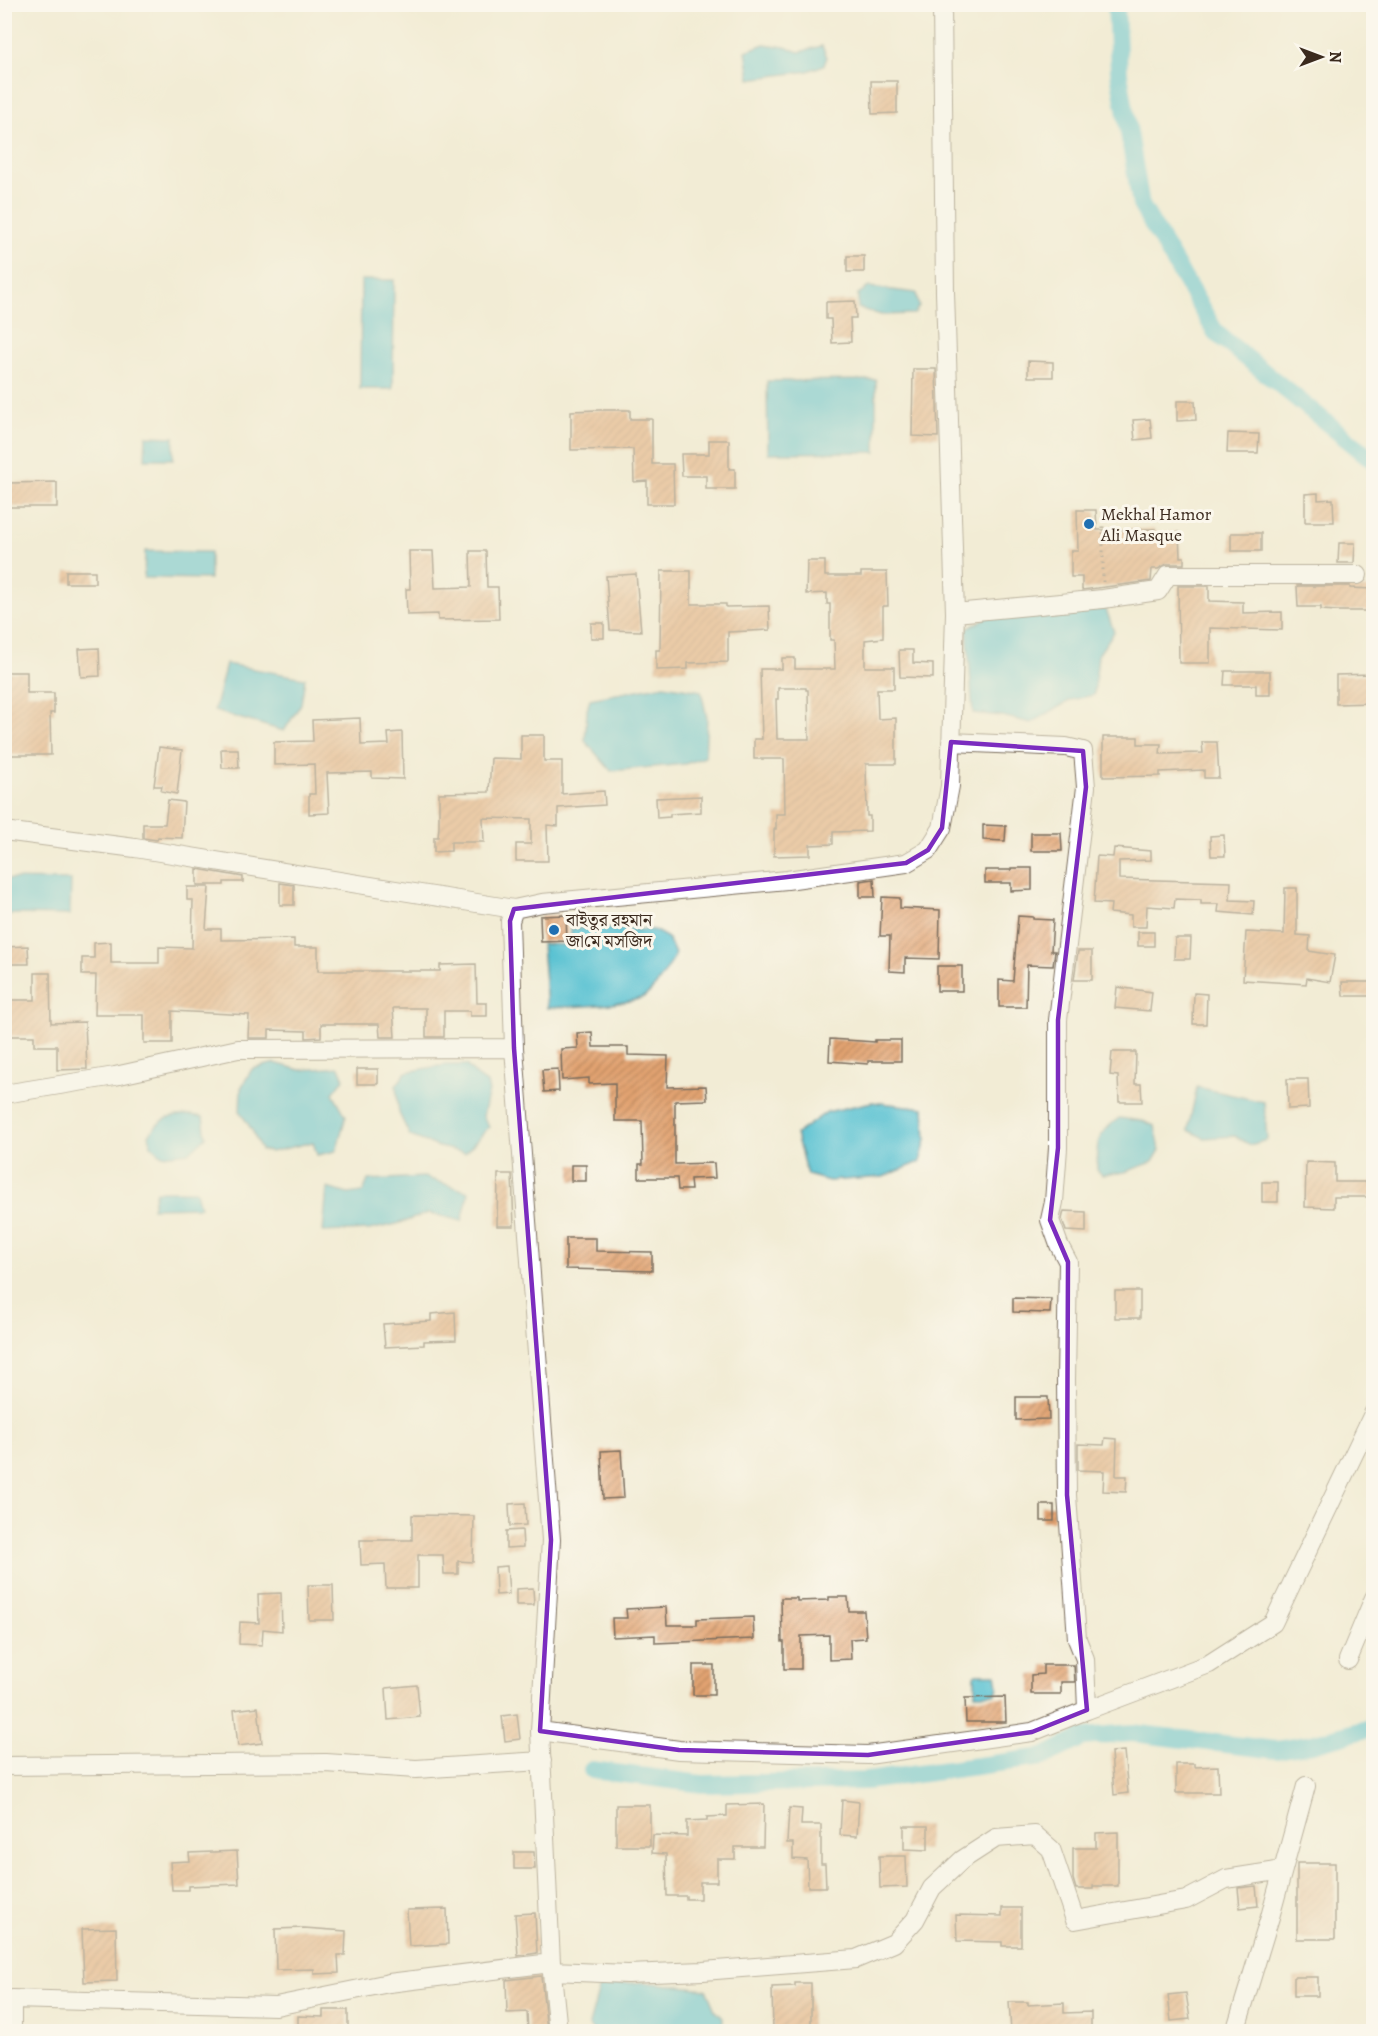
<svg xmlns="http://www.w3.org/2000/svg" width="1378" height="2036" font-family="Alegreya,'Noto Serif Bengali',serif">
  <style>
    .water { fill: #57c1d2; stroke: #497678; stroke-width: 1.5 }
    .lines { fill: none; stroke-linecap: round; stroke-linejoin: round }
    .canal { stroke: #57c1d2; stroke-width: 18 }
    .building { fill: url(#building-hatch); fill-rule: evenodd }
    .street-casing { stroke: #7b6e5e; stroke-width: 20 }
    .path { stroke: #7b6e5e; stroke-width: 3; stroke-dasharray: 1.5 4.5; stroke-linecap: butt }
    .street { stroke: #fff; stroke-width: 18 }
    .marked { fill: none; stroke: #7b2cbf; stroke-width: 4.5; stroke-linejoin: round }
    .poi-dot { fill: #1f6fb2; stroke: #fbf7ec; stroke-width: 2 }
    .labels { text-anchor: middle; stroke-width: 6; stroke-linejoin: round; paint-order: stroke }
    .poi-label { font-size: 18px; fill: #3b2a1e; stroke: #fbf7ec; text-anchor: start }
  </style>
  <defs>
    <pattern id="building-hatch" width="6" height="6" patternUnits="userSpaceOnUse" patternTransform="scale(1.5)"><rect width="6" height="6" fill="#e2a371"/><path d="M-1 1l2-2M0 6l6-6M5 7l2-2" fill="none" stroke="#b8855c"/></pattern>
  </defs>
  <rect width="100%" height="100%" fill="#fbf7ec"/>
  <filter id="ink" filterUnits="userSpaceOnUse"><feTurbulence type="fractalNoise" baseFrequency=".0167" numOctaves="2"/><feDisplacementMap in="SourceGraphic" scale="12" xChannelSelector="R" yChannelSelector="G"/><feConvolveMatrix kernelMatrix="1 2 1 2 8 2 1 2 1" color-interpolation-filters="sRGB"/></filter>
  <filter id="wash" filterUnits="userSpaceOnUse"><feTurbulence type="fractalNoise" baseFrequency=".008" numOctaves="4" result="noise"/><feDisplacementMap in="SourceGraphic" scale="24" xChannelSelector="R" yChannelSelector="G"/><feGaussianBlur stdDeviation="1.35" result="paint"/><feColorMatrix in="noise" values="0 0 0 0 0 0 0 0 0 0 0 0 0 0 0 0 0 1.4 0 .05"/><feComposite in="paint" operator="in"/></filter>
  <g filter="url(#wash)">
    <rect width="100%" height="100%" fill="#f2ecd5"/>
    <path class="water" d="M764 44 785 47 799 52 822 46 827 57 824 65 808 71 750 79 746 51Z
      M361 280H394L393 389H360Z
      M869 287 916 293 919 306 914 314 881 315 858 308V294Z
      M876 380V452L768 453 767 381Z
      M146 436 174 437 173 459H145Z
      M145 551 210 552V579L144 578Z
      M1106 609 1114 632 1098 655 1094 695 1071 700 1031 723 1002 716 973 713 967 629 989 616Z
      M226 664 305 678 301 704 284 731 214 711Z
      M664 685 701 691 707 718 705 757 685 764 611 771 585 741 587 710 590 699Z
      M5 879 71 880 70 915 5 914Z
      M571 928 654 930 668 938 675 954C670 966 653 994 641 998 619 1006 572 1006 547 1008L542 944 570 945Z
      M275 1063 300 1070 339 1067 344 1079 333 1093 346 1116 336 1151 317 1155 313 1142 271 1152 261 1150 252 1130 240 1112 241 1088 252 1069Z
      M445 1065H466L479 1078 487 1083 489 1091 483 1116 489 1127 465 1153 439 1147 410 1136 399 1113 396 1086 406 1072Z
      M1197 1087 1264 1102 1267 1140 1250 1145 1235 1136 1204 1138 1188 1130Z
      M872 1102 924 1108 926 1140 920 1162 883 1177 829 1181 807 1175 796 1134 827 1112Z
      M191 1115 203 1117 206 1137 190 1152 162 1155 151 1145 149 1135C161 1117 170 1116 191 1115Z
      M1119 1118 1143 1121 1155 1126 1160 1150 1153 1162 1125 1172 1102 1175 1097 1170C1096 1144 1096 1134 1119 1118Z
      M424 1177 469 1192 462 1221 429 1213 397 1224 369 1230 323 1232 327 1188 348 1194 363 1192 368 1180Z
      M156 1191H196L200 1207 152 1208Z
      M977 1674H996L998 1686 996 1694H975V1676Z
      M644 1982 706 1989 715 2010 723 2018 722 2031 594 2032 589 2025 600 1985Z"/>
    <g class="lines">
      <path class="canal" d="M1116 4 1119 73 1141 205 1216 333 1374 461
        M592 1770 702 1784 866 1781 1043 1757 1083 1737 1132 1733 1276 1750 1312 1744 1374 1727"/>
    </g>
    <g id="blocks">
      <path class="building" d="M871 81H897V113L872 114Z
        M847 256H864V272H847Z
        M855 301 856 318H850L851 342 832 343 831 319H826V302Z
        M1028 361 1053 362V377H1028Z
        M913 369H936L938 437 912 436Z
        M1177 401H1195L1196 420 1177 421Z
        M599 410H630V419H652V464H673L674 504H647V481L634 482 633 449 571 450V411Z
        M1150 419 1152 438 1135 440 1133 420Z
        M1228 433 1259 434 1258 453H1227Z
        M709 440H729V469H735V489H706V476H682L681 454H709Z
        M57 482V507H8V483Z
        M1318 493V500L1333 499 1334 522H1305V494Z
        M1077 510H1096L1097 530 1155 529V532H1179L1180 557H1184V564H1167L1158 569H1152L1151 581 1082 590V577H1071V551H1078Z
        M1231 533H1261V551H1231Z
        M1339 543H1355L1354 563H1338Z
        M409 551H433L435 588 471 587 470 551H486L487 587H498L499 619 438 620V614L407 615 406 589H410Z
        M807 561H825V576H861V572H887L888 606H883V638L865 640V667H894V689H877L878 719 896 718V764H866L867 816H870V831L833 832V844L810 845V855L774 856V829H776V814H785L784 759H754V739H762L760 669H782V658H795V669H835L834 640H830V604H827V593L806 594ZM778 688H806V690H808L809 739H777L776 699H778Z
        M66 571H95V583H66Z
        M661 571H691V604H726V607L769 606 770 630 728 632V662L688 663V669L656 670V650H660Z
        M636 574 641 631 610 630 606 576Z
        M1178 586H1209V601L1243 602V613L1282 612V630L1210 628V663H1179Z
        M1297 586H1350V588L1374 589V611H1338L1321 610V607H1298Z
        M591 623H604V638H591Z
        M99 648 100 676 81 677 79 649Z
        M899 650H913V663L933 664V678L900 677Z
        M1225 671H1270V695H1256V685H1224Z
        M4 672H27V693H54V713H50L51 755H9V716H4Z
        M1374 674V703L1336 704V675Z
        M360 718 361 745 389 744 388 733 402 732 403 779 372 778V772L327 773 329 813 309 814V794H315L314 764 274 765V742L313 741 312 720Z
        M521 735H544V761H562V794L604 791 605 805 558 808V826L547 825 548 861H516V844H531V819L483 818 484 842H451V851L434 852V837H438L439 827V793L489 792 491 758 521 759Z
        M1103 737H1138V744H1161L1160 754 1203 753 1202 742H1217L1219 778H1204V770L1160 772V776L1103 777Z
        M159 747 182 750 177 794 161 791 162 786H154Z
        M221 749H238L239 768H222Z
        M701 796V812L670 814V817L657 818 656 798Z
        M168 800 184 802 182 838 158 837 157 840 143 838V824H165Z
        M983 825 1006 826 1005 841 983 840Z
        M1031 833H1061L1062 851H1031Z
        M1224 835 1225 856H1211L1210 836Z
        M1114 848 1151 851V860L1119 861V879L1231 882 1230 900 1254 901 1253 915 1218 912 1219 904H1201V900L1175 899 1174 908 1147 906 1146 927H1131V915L1110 913 1111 904 1094 903 1097 856 1113 857Z
        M1011 868H1032V890L1011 891V883H985V870H1011Z
        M197 869 243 877V882H224V885H197Z
        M874 879 875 897H860V881Z
        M280 883 294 885V905H280Z
        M187 887H209L206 929H221V940L294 939V947H318V971H440V965L476 964 477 1003H487V1016H470V1011H444V1037H426V1008H393L395 1037H380L379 1024H321V1037L306 1038V1031L269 1030V1038H248L249 1015 172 1011V1043H144V1015H95L96 975H82V958H94V943L111 942V963H159V947L192 948 193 900H187Z
        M1285 888H1297V935L1310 936 1309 951 1335 955 1330 982 1307 978 1306 984 1243 980 1246 932 1284 934Z
        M882 897 900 898V908L940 910 939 959 905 958V972L889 971 890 936H880Z
        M566 915 567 941 541 942 540 916Z
        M1018 916 1033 917V919L1053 920 1051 951H1055L1053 966 1027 965 1026 1007H999V980L1013 981Z
        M1138 932H1154V946H1138Z
        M1175 938H1191L1190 959H1174Z
        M28 946 29 964H4V947Z
        M1078 951H1092V980H1074Z
        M937 966H962V991H937Z
        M35 973H50L51 1023 85 1022 87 1069 57 1070V1046H34V1036H4V1000H35Z
        M1342 982H1374V996H1343Z
        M1117 987 1152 992 1150 1011 1115 1008Z
        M1194 993 1207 994 1206 1024H1193Z
        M592 1032 593 1047H628V1055L668 1056 667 1087 706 1086 707 1100 675 1101V1164L714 1163 715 1178 690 1179 691 1190H678L677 1178H639V1164H643L642 1121H615V1083L589 1084V1078L562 1080 561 1049 578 1048 577 1033Z
        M830 1039 875 1042V1040H901V1061H868V1064L829 1061Z
        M1112 1052H1136L1135 1084H1141L1142 1102H1119L1118 1076 1110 1075Z
        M357 1069H378V1084H357Z
        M558 1069 559 1091 544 1092 542 1070Z
        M1287 1079H1308L1309 1108 1288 1109Z
        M1306 1162 1335 1163V1182H1374V1197H1334V1208L1305 1207Z
        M571 1165H586V1181H571Z
        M498 1174H512L514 1226H497Z
        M1262 1182H1278V1202H1262Z
        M1064 1211 1086 1212V1232L1066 1231 1062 1219Z
        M566 1238H596V1251L652 1252V1271L566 1269Z
        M1115 1291H1140V1318H1115Z
        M1013 1298 1051 1299 1050 1313 1013 1312Z
        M455 1312 456 1340 424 1341V1345L385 1347 383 1324 431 1321V1314Z
        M1016 1397H1048L1049 1419 1016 1420Z
        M1105 1438 1117 1439 1116 1476H1127L1126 1492 1103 1491 1104 1471 1078 1470V1444L1104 1445Z
        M621 1450 624 1498 603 1499 601 1451Z
        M525 1503 526 1525 510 1526 509 1504Z
        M1041 1505H1054V1521H1041Z
        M412 1515 474 1516 473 1562 458 1561V1574H444L443 1555H418V1588H386L385 1564 361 1565 360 1540H412Z
        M522 1530 523 1547 506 1548V1531Z
        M507 1566 509 1594 496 1595 495 1567Z
        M308 1585H333L334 1620H309Z
        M533 1588 534 1605H516V1589Z
        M281 1593 282 1631 263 1629 262 1645 239 1644 240 1622 259 1623 258 1594Z
        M829 1597H848L849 1611H864L866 1638 850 1639 851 1659 829 1660V1635L801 1636V1669H784V1642H782L781 1598H797V1601L829 1600Z
        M666 1607 667 1625H697V1619L753 1617 754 1639 655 1643V1635L613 1637 612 1618H627L626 1609Z
        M693 1665H714V1695H693Z
        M1043 1665H1074L1075 1682H1061V1694H1031V1675L1043 1674Z
        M417 1685 420 1717 388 1720 386 1688Z
        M1005 1697 1006 1722H966L965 1698Z
        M258 1707 262 1743 238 1746 234 1710Z
        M517 1714 520 1739 505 1741 502 1716Z
        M1124 1751 1128 1793 1114 1795 1111 1752Z
        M1176 1764H1195V1767L1218 1766 1219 1793H1176Z
        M842 1800 859 1802 857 1836 840 1835Z
        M764 1804 763 1847H735V1859H717V1882H700V1899H686V1896H667L666 1854 652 1853 653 1835 687 1836V1821L707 1820V1817L727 1816V1805Z
        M616 1805H650V1846H616Z
        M789 1808 802 1809 801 1825H821V1864H825L826 1887H808L807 1860 793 1859V1843H787Z
        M904 1826H928V1850L904 1849Z
        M1118 1832V1886H1093V1889H1076L1073 1879V1848H1096V1833Z
        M237 1851 239 1884 188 1886V1890H172L170 1862 190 1861 189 1853Z
        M514 1852H534L535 1869H514Z
        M879 1856H906L907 1887 880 1888Z
        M1297 1863H1335V1939H1297Z
        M1256 1886 1258 1906 1240 1908 1238 1888Z
        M1002 1908H1021V1946H1002V1942L957 1941 956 1915 1002 1916Z
        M447 1909 448 1944 409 1946 407 1910Z
        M535 1913 537 1953 518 1956 515 1914Z
        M116 1928 117 1981 84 1982 82 1929Z
        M304 1928 346 1931 345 1955H338L339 1973 314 1974V1969L276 1970 275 1929Z
        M541 1976 547 2031H528L527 2012 507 2013 506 1980Z
        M1294 1977H1318V1996H1294Z
        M795 1983H811V2029L773 2031 772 1987 795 1986Z
        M1186 1993 1190 2019 1171 2021 1168 1995Z
        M1009 2002H1028V2005L1064 2003V2013L1091 2012V2031H1011Z
        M323 2010H348V2031H298V2016L323 2017Z"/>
    </g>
  </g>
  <g filter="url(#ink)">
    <use href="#blocks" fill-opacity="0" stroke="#7b6e5e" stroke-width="1.5"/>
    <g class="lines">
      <defs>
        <path id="street" d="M955 613 1103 599 1158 591 1168 575H1358
          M4 831 135 848 514 909
          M4 1094 115 1076 238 1049 514 1048
          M1348 1660 1374 1598
          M1087 1710 1209 1664 1273 1623 1374 1412
          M540 1731 679 1750 868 1755 1032 1732 1087 1710 1085 1659 1077 1639 1067 1495 1066 1379 1068 1262 1059 1245 1050 1220 1054 1202 1058 1148V1020L1086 787 1083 751 1066 747 951 742
          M4 1766 326 1763 416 1769 542 1761
          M552 1971 628 1974 703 1971 856 1959 894 1943 915 1920 932 1888 962 1860 996 1838 1035 1835 1051 1849 1075 1920 1186 1900 1226 1879 1283 1870
          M12 2032V1999L276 2006 389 1983 551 1963
          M558 2032 551 1963 540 1731 551 1540 514 1048 510 921 514 909 542 903 787 880 906 863 928 850 942 828 950 786 955 613 945 292 942 4
          M1235 2032 1270 1917 1306 1786"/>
      </defs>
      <use href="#street" class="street-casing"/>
      <path class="path" d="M1103 582V525"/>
      <use href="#street" class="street"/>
    </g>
  </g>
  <path d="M0 0H1378V2036H0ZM951 742 1083 751 1086 787 1058 1020V1148L1050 1220 1068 1262 1067 1495 1087 1710 1032 1732 868 1755 679 1750 540 1731 551 1540 514 1048 510 921 514 909 906 863 928 850 942 828Z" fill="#f2ecd5" fill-opacity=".55" fill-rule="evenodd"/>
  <path class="marked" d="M951 742 1083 751 1086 787 1058 1020V1148L1050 1220 1068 1262 1067 1495 1087 1710 1032 1732 868 1755 679 1750 540 1731 551 1540 514 1048 510 921 514 909 906 863 928 850 942 828Z"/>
  <g class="poi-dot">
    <circle cx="1089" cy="524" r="6"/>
    <circle cx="554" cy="930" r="6"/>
  </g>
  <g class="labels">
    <g class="poi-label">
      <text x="1101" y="520">Mekhal Hamor<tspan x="1101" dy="21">Ali Masque</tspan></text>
      <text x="566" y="926">বাইতুর রহমান<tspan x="566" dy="21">জা‌মে মস‌জিদ</tspan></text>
    </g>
  </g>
  <rect width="1378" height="2036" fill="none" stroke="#fbf7ec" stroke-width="24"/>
  <g transform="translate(1321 57) rotate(90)" stroke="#fbf7ec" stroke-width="4.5" paint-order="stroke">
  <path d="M0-4.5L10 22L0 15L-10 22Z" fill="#3b2a1e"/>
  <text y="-9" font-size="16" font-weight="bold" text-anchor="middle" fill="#3b2a1e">N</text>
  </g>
</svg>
